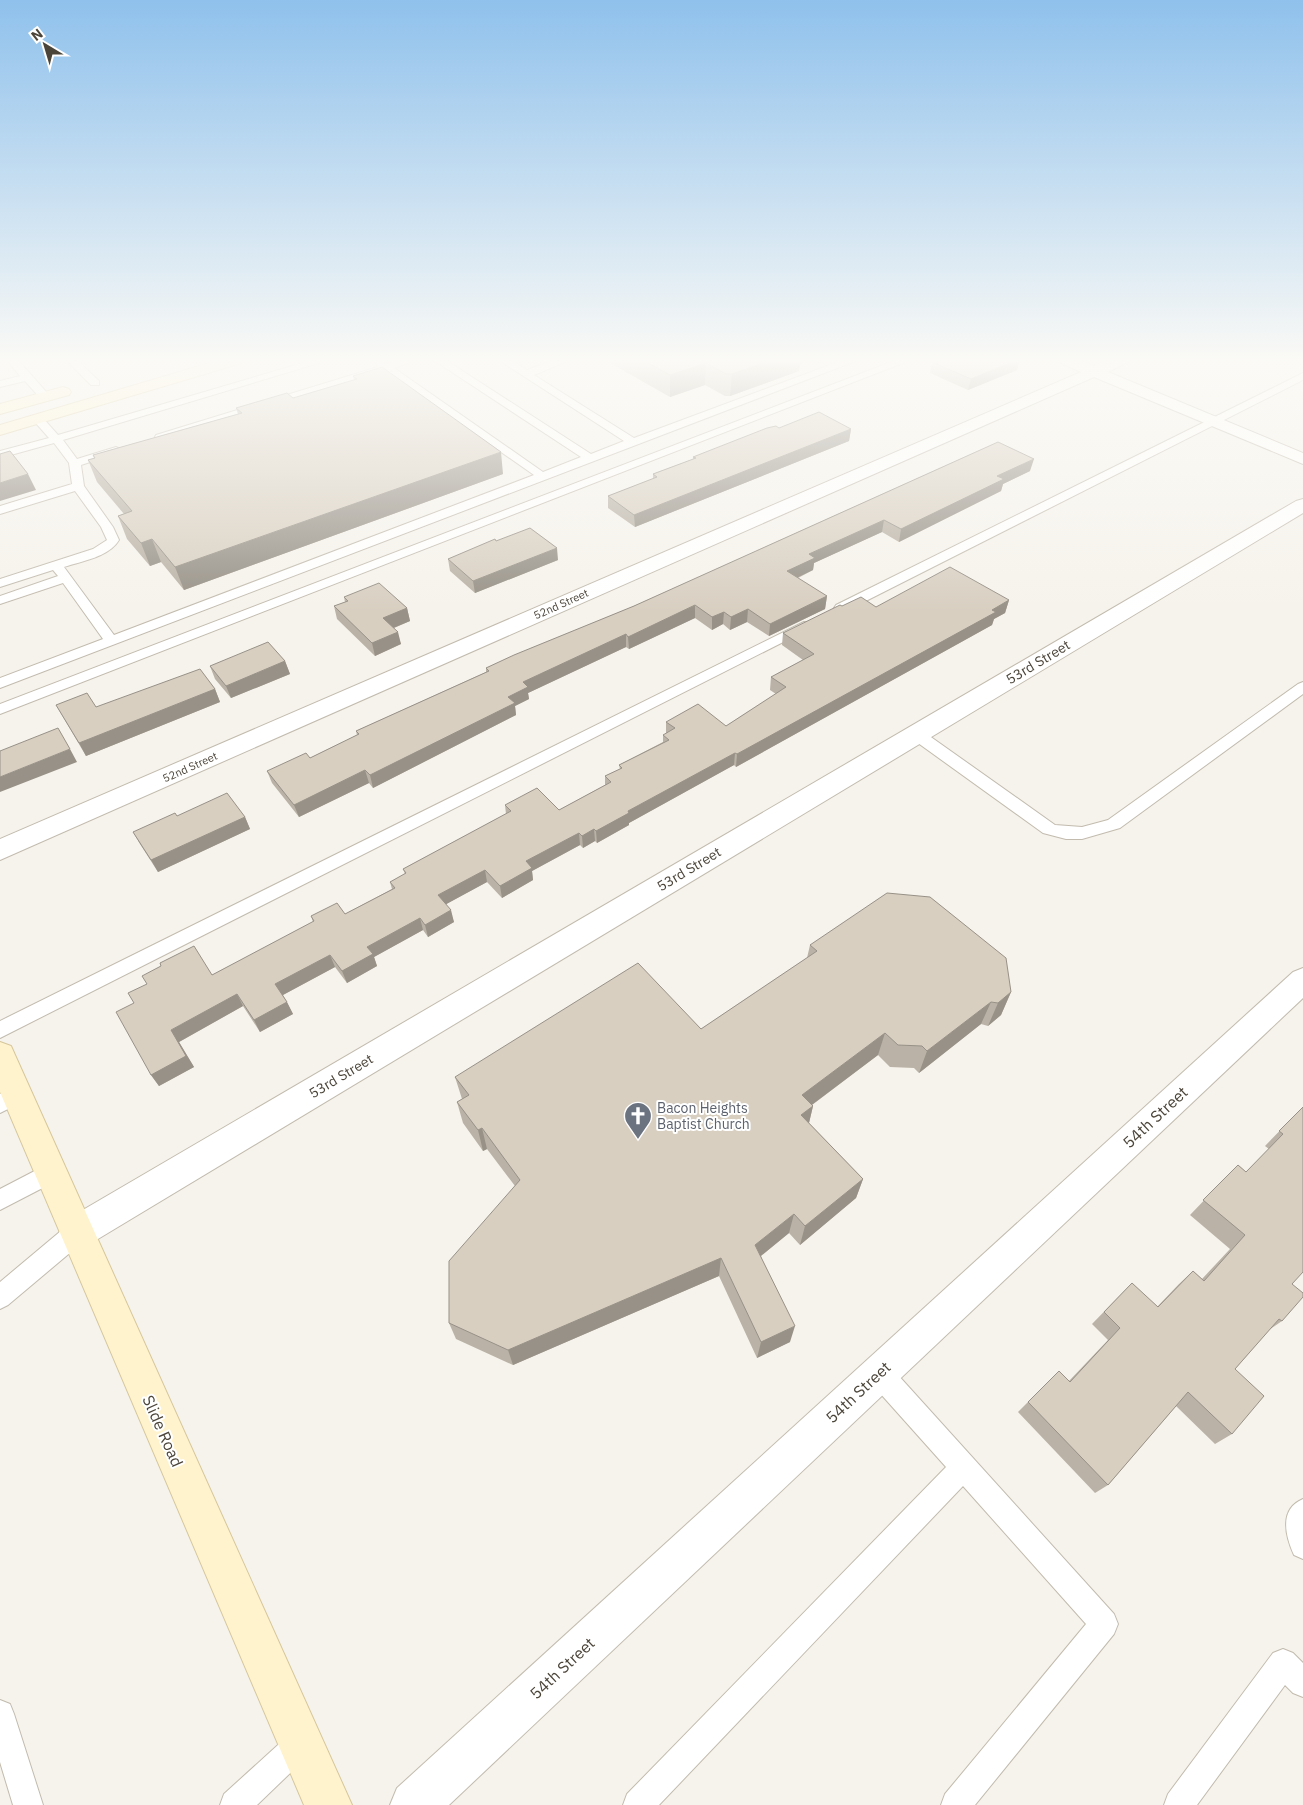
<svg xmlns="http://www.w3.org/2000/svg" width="1303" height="1805" font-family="'IBM Plex Sans',sans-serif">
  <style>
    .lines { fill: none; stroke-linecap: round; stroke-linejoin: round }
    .service-casing { stroke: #c2bbae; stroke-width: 2 }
    .minor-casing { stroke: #c2bbae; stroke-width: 2 }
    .tertiary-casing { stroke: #c2bbae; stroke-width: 2 }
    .secondary-casing { stroke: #d6c79b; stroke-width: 2 }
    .service { fill: #fff; fill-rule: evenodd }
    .minor { fill: #fff; fill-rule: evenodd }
    .tertiary { fill: #fff; fill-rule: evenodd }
    .secondary { fill: #fff3cd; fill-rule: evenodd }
    .wall { fill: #bab2a6 }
    .shaded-wall { fill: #979187 }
    .building { fill: #d8cfc1; stroke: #979187 }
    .labels { text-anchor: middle; stroke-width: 4; stroke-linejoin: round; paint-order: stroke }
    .far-street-label { font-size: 11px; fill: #4b4439; stroke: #fff }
    .street-label { font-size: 14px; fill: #4b4439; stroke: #fff }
    .worship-label { font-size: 14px; fill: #5b616d; stroke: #fff; text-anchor: start }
    .near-street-label { font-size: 16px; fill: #4b4439; stroke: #fff }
  </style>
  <rect width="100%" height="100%" fill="#f6f3ec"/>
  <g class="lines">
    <defs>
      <path id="service" d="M6 359H17L49 395 50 397 49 399H41L25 381 0 387V381L20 376Z
        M65 359H76L99 381V385H91Z
        M166 359H177L178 361 173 364Z
        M316 359H332L63 440 77 459 116 447 122 450 120 452 81 465 84 486 113 527 119 540C109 557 82 561 64 567L114 635 534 475 385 371 164 439H156L155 437 156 435 378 367 376 364 377 362 381 361 387 364 403 359H419L394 368 543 472 581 457 432 359H444L591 454 624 441 497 359H509L527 370 557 359H572L534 375 634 438 846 359H861L0 688V678L103 639 63 583 0 604V596L58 576 53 570 0 587V579L93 549 107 540 101 527 75 491 0 514V506L72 484 69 463 54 443 0 458V451L49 438 34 421 33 419 34 417H42L58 435Z
        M899 359H913L0 714V704Z
        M1303 373V380L846 611 841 612 834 608 836 605Z
        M804 622 809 623 811 626 809 629 0 1038V1021Z
        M1303 682V694L1120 828 1082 839H1066L1043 833 911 738 908 734 911 730H921L1055 825 1082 827 1108 820 1298 684Z
        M17 1086 24 1089 27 1095 24 1101 0 1113V1094Z
        M50 1163 58 1166 61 1173 58 1180 0 1210V1189Z
        M76 1222 84 1225 87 1233 84 1241 8 1305 0 1309V1282L68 1225Z
        M879 1361 888 1364 1114 1614 1118 1624 1114 1634 975 1805H941L945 1794 1086 1624 963 1486 659 1805H623L627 1794 946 1467 870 1382 867 1373 870 1364Z
        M1303 1499V1559L1294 1555C1285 1535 1279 1509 1303 1499Z
        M1283 1649 1293 1653 1303 1663V1697L1293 1693 1285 1685 1197 1805H1164L1168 1794 1273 1653Z
        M0 1700 10 1704 14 1714 43 1805H13L0 1762Z
        M300 1729 310 1734 315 1744 310 1754 257 1805H220L224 1794 290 1734Z"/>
      <path id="minor" d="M1056 359H1078L1094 366 1109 359H1131L1128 362 1108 372 1303 453V464L1094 377 0 860V839L1081 372 1059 362Z
        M1303 499V513L88 1245 76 1250 64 1245 59 1233 64 1221 1296 501Z"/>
      <path id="tertiary" d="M1303 968V998L449 1805H390L397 1788 1293 972Z"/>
      <path id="secondary" d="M223 359H248L245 362 0 435V425Z
        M63 387 69 389 71 392 69 395 0 414V404Z
        M0 1042 11 1046 15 1055 352 1805H304L0 1092Z"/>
    </defs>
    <use href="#service" class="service-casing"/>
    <use href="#minor" class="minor-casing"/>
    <use href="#tertiary" class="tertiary-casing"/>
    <use href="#secondary" class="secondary-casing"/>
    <use href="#service" class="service"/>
    <use href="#minor" class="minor"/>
    <use href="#tertiary" class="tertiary"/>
    <use href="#secondary" class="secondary"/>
  </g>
  <path class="wall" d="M603 359H812L800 364 799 371 730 396H725L705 385 670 397Z
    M1020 359 1017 370 968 390 930 373 932 362Z
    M353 376 503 474 184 590 161 562 150 566 127 539 118 516 124 514 97 482 88 460 94 458 93 455 238 414 236 408 293 398 354 380Z
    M779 428 851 429 849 441 635 527 608 508V496L653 479V474L693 459V457Z
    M998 442 1030 471 1003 484 1001 491 899 542 882 532 814 563 813 570 798 578 827 596 825 609 769 636 747 622 730 630 723 624 712 630 695 618 629 649 626 647 528 693 529 699 515 706 516 715 373 788 369 783 299 817 272 783 267 771 310 758 357 735 356 731 486 672V668L634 606Z
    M496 541 558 560 475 593 450 571 448 559Z
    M344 597 407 608 410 621 394 628 401 644 375 656 337 619 334 606 345 602Z
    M1009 600 1005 613 994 619 992 625 736 767 734 765 629 823V825L597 843 595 841 583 848 580 845 532 871 533 880 502 898 487 882 446 904 454 922 428 937 423 930 374 957 377 966 347 983 335 967 283 995 293 1014 260 1032 243 1006 179 1042 194 1067 159 1086 151 1075 212 975 313 922 311 916 345 914 392 889 390 882 405 874 403 869 506 814 505 805 559 810 605 785V776L620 769 619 765 663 742V735L666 734V722L726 726 776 694 770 690 771 677 803 660 782 645 783 633 842 606 876 607Z
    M285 661 290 674 231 698 215 679 210 666Z
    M215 689 220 702 86 756 56 705 96 707Z
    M177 816 245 817 250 829 158 872 140 844 133 832Z
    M810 945 1011 992 1001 1015 988 1026 981 1024 919 1073 914 1068 890 1067 878 1055 812 1105 813 1106 809 1123 863 1179 856 1198 800 1245 789 1233 761 1256 790 1342 757 1358 719 1276 513 1365 456 1339 449 1323 515 1186 487 1149 483 1151 463 1123 457 1102 462 1099 455 1077 701 1029 807 958Z
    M1303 1107 1292 1284 1282 1321 1269 1330 1235 1369 1232 1434 1215 1444 1176 1406 1108 1485 1095 1493 1018 1412 1059 1371 1069 1381 1108 1340 1092 1324 1132 1283 1157 1307 1179 1284 1193 1271 1202 1279 1230 1249 1190 1215 1238 1165 1246 1172 1269 1149 1265 1146Z"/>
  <path class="shaded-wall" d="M774 359H812L800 364 799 371 730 396 732 374Z
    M1020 359 1017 370 968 390 971 379Z
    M706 363 705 385 670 397V375Z
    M851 429 849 441 635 527 634 515Z
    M501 452 503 474 184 590 175 567Z
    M1034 459 1030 471 1003 484 1001 491 899 542 901 529 997 476Z
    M28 474 36 490 0 501V483Z
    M884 520 882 532 814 563 813 570 786 583 787 571 809 554Z
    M152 539 161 562 150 566 141 543Z
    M557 548 558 560 475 593 473 581Z
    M827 596 825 609 769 636 770 624Z
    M1009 600 1005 613 994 619 992 625 736 767 737 754Z
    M695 605V618L629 649 628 637Z
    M407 608 410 621 386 631 383 618Z
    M748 609 747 622 730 630 731 617Z
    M724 612 723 624 712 630V617Z
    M398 632 401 644 375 656 372 643Z
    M626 634V647L528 693 529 699 515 706 516 715 373 788 370 775 508 697 523 682Z
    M285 661 290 674 231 698 226 686Z
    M215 689 220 702 86 756 79 743Z
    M70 749 77 762 0 792V777Z
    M735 753 734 765 629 823V825L597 843 596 831 628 811Z
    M365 770 369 783 299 817 294 805Z
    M245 817 250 829 158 872 151 860Z
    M594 829 595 841 583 848 582 836Z
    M579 833 580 845 532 871 533 880 502 898 500 886 526 861Z
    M485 870 487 882 441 907 438 895Z
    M451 910 454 922 428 937 425 925Z
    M420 918 423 930 374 957 377 966 347 983 342 971 367 947Z
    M330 955 335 967 281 996 275 984Z
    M1011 992 1001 1015 988 1026 998 1003Z
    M237 994 243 1006 179 1042 194 1067 159 1086 151 1075 171 1030Z
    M287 1002 293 1014 260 1032 254 1020Z
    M991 1002 981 1024 919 1073 927 1051Z
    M885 1033 878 1055 797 1116 802 1095Z
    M813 1106 808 1127 801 1115Z
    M482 1128 487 1149 483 1151 478 1130Z
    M863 1179 856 1198 800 1245 805 1226Z
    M794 1214 789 1233 752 1263 755 1245Z
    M721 1258 719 1276 513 1365 508 1350Z
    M795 1326 790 1342 757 1358 761 1342Z"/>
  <path class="building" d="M641 359H774L732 374H726L706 363 670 375Z
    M939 359H1020L971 379 932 362Z
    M382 367 501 452 175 567 152 539 141 543 118 516 132 511 88 460 95 458 93 455 242 413 236 408 287 393 293 398 357 379 353 376Z
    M819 412 851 429 634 515 608 496 657 477 653 474 696 458 693 457 767 428 776 426 779 428Z
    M998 442 1034 459 997 476 1004 479 901 529 884 520 809 554 815 558 787 571 827 596 770 624 748 609 731 617 724 612 712 617 695 605 628 637 626 634 523 682 528 687 508 697 515 703 370 775 365 770 294 805 267 771 306 753 310 758 359 734 356 731 489 671 486 668 514 655 634 606Z
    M10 451 28 474 0 483V454Z
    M530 528 557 548 473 581 448 559 495 539 496 541Z
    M950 567 1009 600 992 610 996 612 737 754 735 753 628 811 629 813 596 831 594 829 582 836 579 833 526 861 532 868 500 886 485 870 438 895 451 910 425 925 420 918 367 947 373 954 342 971 330 955 275 984 287 1002 254 1020 237 994 171 1030 186 1056 151 1075 116 1012 134 1003 128 993 147 984 142 976 161 966 160 963 194 946 212 975 314 921 311 916 337 903 345 914 395 888 390 882 406 873 403 869 511 811 505 805 537 788 559 810 611 782 605 776 622 768 619 765 669 740 663 735 675 728 666 722 698 704 726 726 786 687 771 677 814 654 783 633 840 605 842 606 861 597 876 607Z
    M379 583 407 608 383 618 398 632 372 643 334 606 348 601 344 597Z
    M268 642 285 661 226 686 210 666Z
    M200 669 215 689 79 743 56 705 87 693 96 707Z
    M58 728 70 749 0 777V751Z
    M227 793 245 817 151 860 133 832 175 813 177 816Z
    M887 893 930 897 1006 958 1011 992 998 1003 991 1002 927 1051 922 1046 898 1045 885 1033 802 1095 813 1106 801 1115 863 1179 805 1226 794 1214 755 1245 795 1326 761 1342 721 1258 508 1350 449 1323V1261L520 1180 482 1128 478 1130 457 1102 469 1095 455 1077 638 963 701 1029 817 951 810 945Z
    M1303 1107V1272L1292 1284 1303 1293V1297L1282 1321 1279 1319 1235 1369 1264 1396 1232 1434 1188 1392 1108 1485 1028 1402 1059 1371 1070 1382 1120 1328 1104 1312 1132 1283 1158 1307 1193 1271 1204 1281 1245 1235 1203 1200 1238 1165 1246 1172 1283 1134 1279 1131Z"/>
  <linearGradient id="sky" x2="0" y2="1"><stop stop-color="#8fc1ec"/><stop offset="0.59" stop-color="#fbfaf6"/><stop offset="1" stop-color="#fbfaf6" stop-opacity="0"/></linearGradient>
  <rect width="1303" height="612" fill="url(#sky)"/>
  <defs>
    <symbol id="church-pin" viewBox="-11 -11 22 30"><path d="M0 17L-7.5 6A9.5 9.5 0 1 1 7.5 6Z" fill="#6b7280" stroke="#fff"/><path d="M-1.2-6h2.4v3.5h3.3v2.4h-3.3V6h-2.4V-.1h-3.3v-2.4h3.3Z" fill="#fff"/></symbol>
  </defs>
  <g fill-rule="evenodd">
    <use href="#church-pin" x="622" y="1100" width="32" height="43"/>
  </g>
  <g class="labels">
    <g class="far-street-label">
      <text transform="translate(561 604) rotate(-24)" y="4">52nd Street</text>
      <text transform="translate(190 767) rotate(-24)" y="4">52nd Street</text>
    </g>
    <g class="street-label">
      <text transform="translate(1038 662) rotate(-31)" y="5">53rd Street</text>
      <text transform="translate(689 869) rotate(-31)" y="5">53rd Street</text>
      <text transform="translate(341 1076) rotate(-31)" y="5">53rd Street</text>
    </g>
    <g class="worship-label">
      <text x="657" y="1113">Bacon Heights<tspan x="657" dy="16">Baptist Church</tspan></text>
    </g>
    <g class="near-street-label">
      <text transform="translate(1155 1117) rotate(-43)" y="6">54th Street</text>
      <text transform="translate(858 1392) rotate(-43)" y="6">54th Street</text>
      <text transform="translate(163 1431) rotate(66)" y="6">Slide Road</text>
      <text transform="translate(562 1668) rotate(-43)" y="6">54th Street</text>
    </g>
  </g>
  <g transform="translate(45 45) rotate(322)" stroke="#ffffff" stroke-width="4" paint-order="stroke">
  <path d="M0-4L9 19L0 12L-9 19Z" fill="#4b4439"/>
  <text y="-8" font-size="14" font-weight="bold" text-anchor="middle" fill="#4b4439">N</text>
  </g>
</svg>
